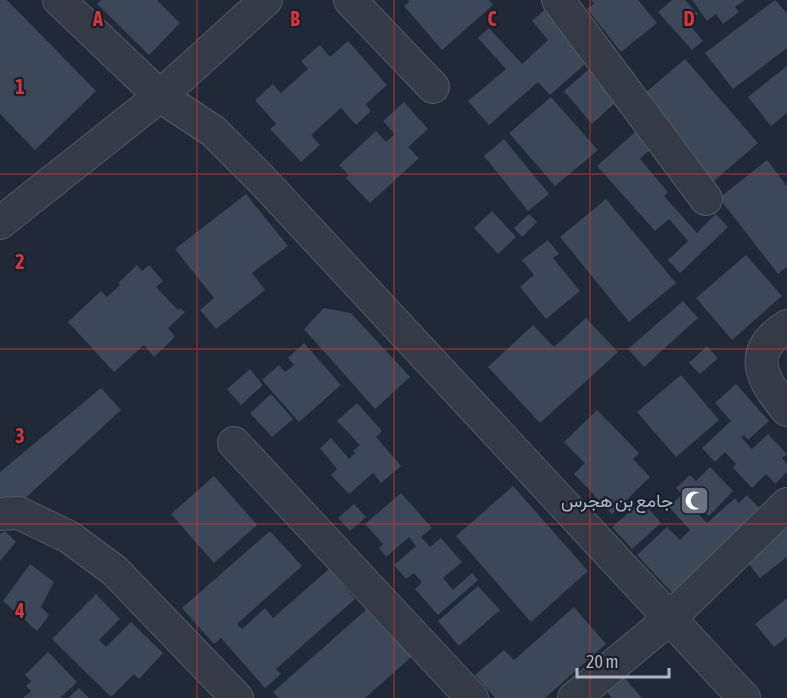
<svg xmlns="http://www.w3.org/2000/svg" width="787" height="698" font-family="'Asap Condensed',Vazirmatn,sans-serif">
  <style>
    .building { fill: #3c4757 }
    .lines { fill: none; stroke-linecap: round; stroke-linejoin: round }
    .minor-casing { stroke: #515965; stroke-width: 34 }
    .minor { stroke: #343b47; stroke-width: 32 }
    .grid { fill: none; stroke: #d23638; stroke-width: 1.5; stroke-opacity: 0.55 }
    .labels { text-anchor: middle; stroke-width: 4.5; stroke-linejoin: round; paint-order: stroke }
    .poi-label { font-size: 18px; fill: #aeb6c4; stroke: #19202c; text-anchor: end }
    .grid-label { font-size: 20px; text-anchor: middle; font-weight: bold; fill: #d23638; stroke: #19202c; stroke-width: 4.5; stroke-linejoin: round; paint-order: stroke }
  </style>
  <rect width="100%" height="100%" fill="#202937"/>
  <path class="building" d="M0 0H7L96 91 35 150 0 114Z
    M101 0H157L180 23 149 55 97 4Z
    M408 0H489L493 5 442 50 404 6 409 2Z
    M591 0H638L657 23 621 52 587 9 594 4Z
    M672 0H685L698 14 688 23 703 41 692 50 658 12Z
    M692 0H745L735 7 739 12 723 24 716 14 707 21Z
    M775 0 787 13V48L733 89 705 53Z
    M552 3 591 59 550 95 538 82 489 125 468 101 506 69 478 38 489 28 522 64 548 40 532 21Z
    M348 41 387 85 366 104 371 111 356 125 341 108 311 135 320 145 301 162 270 129 276 124 255 100 273 84 281 93 308 69 301 61 320 45 330 57Z
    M685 59 758 143 713 182 639 98Z
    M598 61 608 71 597 81 616 102 592 124 564 91Z
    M787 66V113L771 126 748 97Z
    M551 97 598 150 555 186 509 133Z
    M404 102 428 129 408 147 419 158 370 203 346 178 349 175 339 165 376 131 386 142 395 134 383 121Z
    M642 126 657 143 640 159 668 192 664 196 697 233 716 214 728 227 680 273 668 260 688 241 669 219 655 231 597 166Z
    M504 139 549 194 528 211 484 156Z
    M767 160 787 186V267L778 274 719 198Z
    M246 194 288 246 252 273 265 290 216 329 200 310 214 298 175 249Z
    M606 199 676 283 629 322 560 237Z
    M492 211 516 237 498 254 474 228Z
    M529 214 537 222 522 237 514 228Z
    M548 240 559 254 553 258 580 291 546 319 520 287 534 275 522 260Z
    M746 255 782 296 732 340 696 298Z
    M137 265 142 271 149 265 163 281 156 287 178 310 180 308 185 312 168 328 175 337 154 357 144 345 114 372 68 322 101 291 107 297 120 285 118 283Z
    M683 301 698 318 644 367 628 349Z
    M324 308 351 313 410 377 375 409 304 329Z
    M586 318 618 352 540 423 488 367 533 325 554 347Z
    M304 343 341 385 299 422 262 380 279 365 285 372 294 365 288 358Z
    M707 346 718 358 700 374 689 363Z
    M250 369 263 385 241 405 227 389Z
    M681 375 719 420 676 457 637 412Z
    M736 384 769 421 748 440 744 435 741 437 752 449 768 434 787 454 782 458 787 464V472L775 484 766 474 752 488 733 468 736 464 725 452 715 462 702 448 731 421 715 403Z
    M101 388 121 410 18 505 0 500V472Z
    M271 394 293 419 272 437 250 413Z
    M357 403 382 431 376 437 401 466 381 483 373 473 349 494 331 475 337 469 320 448 331 438 349 459 355 453 353 451 360 445 337 421Z
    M597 410 639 453 633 459 650 477 612 514 574 474 585 463 564 442Z
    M710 467 733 491 709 516 689 495 686 498 676 488 690 475 696 481Z
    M214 476 257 525 214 563 171 514Z
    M513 486 588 571 531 622 456 536Z
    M401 493 432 528 421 537 430 547 441 538 462 562 443 578 453 590 472 573 478 580 438 615 415 589 422 582 414 573 406 579 394 565 416 546 409 537 386 557 379 548 383 544 365 524Z
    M681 495 707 523 735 498 739 503 747 495 764 513 675 596 637 555 667 527 680 540 690 530 669 507Z
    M642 501 661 523 632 549 612 527Z
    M354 504 366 517 350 531 338 518Z
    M787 521V557L760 578 743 556Z
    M5 531 16 542 0 561V534Z
    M270 531 302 566 237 624 242 629 265 608 273 618 329 569 355 599 276 669 281 674 265 688 221 638 214 644 182 608Z
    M30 564 54 582 41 607 49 615 37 631 3 601Z
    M478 586 500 610 459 646 438 621Z
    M96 594 120 619 99 640 106 647 131 622 163 653 139 679 134 674 111 697 52 639Z
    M787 598V637L774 647 755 624Z
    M375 602 418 651 365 698H279L273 692Z
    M574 607 606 644 545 698H495L475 675 504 650 514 660Z
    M48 652 77 682 60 698H23L31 691 26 686 31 681 25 675Z
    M620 673 642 698H612L603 688Z
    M79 688 89 698H68Z"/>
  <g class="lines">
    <defs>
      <path id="minor" d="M59 0 160 96 213 131 263 181 744 698
        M350 0 433 87
        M558 0 706 199
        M0 223 160 96 266 0
        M787 326C746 352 761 379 787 410
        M234 443 472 698
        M0 514 19 513 69 537 115 571 237 698
        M574 698 669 619 787 504"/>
    </defs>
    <use href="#minor" class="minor-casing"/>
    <use href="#minor" class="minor"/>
  </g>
  <path class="grid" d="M197 0V698M394 0V698M590 0V698M0 174H787M0 349H787M0 524H787"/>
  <defs>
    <symbol id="mosque-square" viewBox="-11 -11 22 22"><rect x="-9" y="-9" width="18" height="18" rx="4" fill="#6b7280" stroke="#19202c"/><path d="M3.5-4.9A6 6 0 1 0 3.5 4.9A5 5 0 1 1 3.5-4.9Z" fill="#fff"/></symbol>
  </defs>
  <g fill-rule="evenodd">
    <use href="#mosque-square" x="678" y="484" width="33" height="33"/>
  </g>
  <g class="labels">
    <g class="poi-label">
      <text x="673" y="507">جامع بن هجرس</text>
    </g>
  </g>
  <g class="grid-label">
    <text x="98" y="26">A</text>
    <text x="295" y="26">B</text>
    <text x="492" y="26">C</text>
    <text x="689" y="26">D</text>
    <text x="20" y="94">1</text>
    <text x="20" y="269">2</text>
    <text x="20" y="443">3</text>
    <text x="20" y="618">4</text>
  </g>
  <path d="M577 668v9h92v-9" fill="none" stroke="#aeb6c4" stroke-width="3"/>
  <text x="586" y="668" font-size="18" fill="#aeb6c4" stroke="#19202c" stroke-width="4.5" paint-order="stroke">20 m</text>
</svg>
